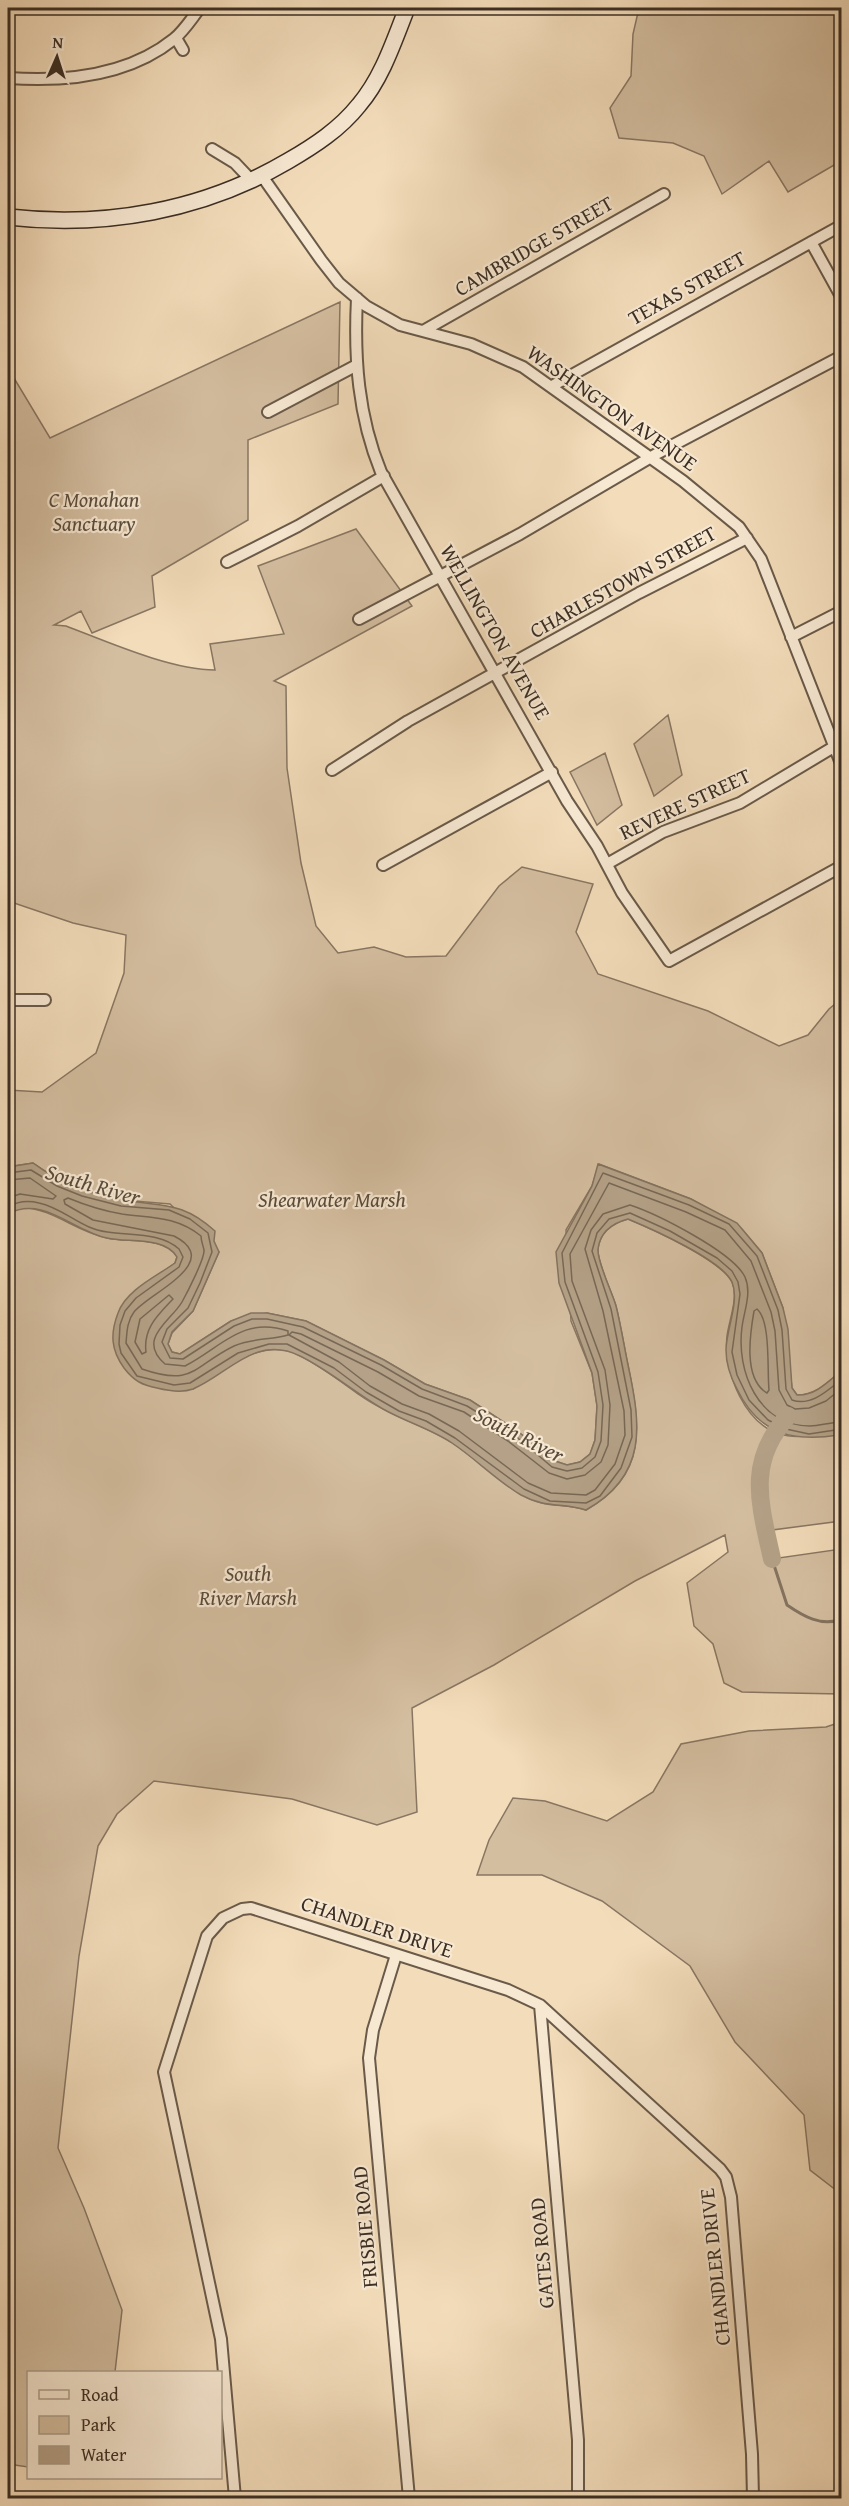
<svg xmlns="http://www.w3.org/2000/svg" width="849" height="2506" font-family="'Gentium Book Plus',serif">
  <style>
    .green { fill: #d4bea0; stroke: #887662; stroke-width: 1.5 }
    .water { fill: #b4a187; stroke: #84735f; stroke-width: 1.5 }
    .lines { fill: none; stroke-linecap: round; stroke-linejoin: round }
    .shore { stroke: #786855; stroke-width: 1.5 }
    .stream { stroke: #84735f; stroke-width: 3 }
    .river { stroke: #b4a187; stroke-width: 18 }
    .street-casing { stroke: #695a49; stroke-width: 14 }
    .secondary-casing { stroke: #3b2e23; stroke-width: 18 }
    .street { stroke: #f7e8d2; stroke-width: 10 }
    .secondary { stroke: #f7e8d2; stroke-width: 15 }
    .labels { text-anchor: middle; stroke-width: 4.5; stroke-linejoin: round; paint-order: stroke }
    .street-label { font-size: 21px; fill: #3b2e23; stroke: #f7e8d2 }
    .park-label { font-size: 21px; font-style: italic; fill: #5a4b3c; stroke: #f7e8d2 }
    .water-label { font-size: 22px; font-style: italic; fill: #594b3c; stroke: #f7e8d2 }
  </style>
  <rect width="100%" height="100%" fill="#f3dcba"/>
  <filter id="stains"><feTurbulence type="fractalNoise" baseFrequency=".00333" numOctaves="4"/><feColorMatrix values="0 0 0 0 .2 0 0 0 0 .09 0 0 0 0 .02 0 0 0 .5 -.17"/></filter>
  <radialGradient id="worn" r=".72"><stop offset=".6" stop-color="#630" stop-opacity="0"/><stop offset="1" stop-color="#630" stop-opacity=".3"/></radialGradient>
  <path class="green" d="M639 8H699L716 10 718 8H841V161L788 192 769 161 722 194 704 156 673 143 619 138 610 108 631 76 633 34Z
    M340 302 338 404 248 440V520L152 576 155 607 92 633 81 611 54 625 66 626C108 642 171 670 215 670L210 644 284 634 258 566 356 529 412 606 274 681 286 686 287 768 301 863 316 926 338 953 374 947 406 957 446 956 499 886 522 867 593 884 576 932 598 974 708 1011 779 1046 808 1035 829 1009 841 999 842 1263C838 1299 841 1334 841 1371 828 1382 816 1395 797 1395L792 1388 783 1308 762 1253 742 1229 691 1199 599 1164 592 1186 566 1230 571 1321 592 1373 597 1406 595 1440 590 1454 580 1462 567 1465 555 1461 516 1430 470 1400 425 1384 384 1360 306 1321 267 1313 231 1321 180 1354 172 1352 168 1344 172 1333 193 1311 219 1252 170 1204 122 1200 84 1190 60 1181 33 1163 8 1167V1090L42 1092 96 1053 124 973 126 935 73 923 8 901V368L50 438Z
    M668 715 682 775 654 796 634 744Z
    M605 753 622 805 597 825 570 772Z
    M20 1207C55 1209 74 1231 107 1238 127 1243 165 1236 177 1257L175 1263 132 1294 193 1389C219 1372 250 1346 283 1350 303 1352 344 1384 361 1396 389 1416 422 1424 451 1442 475 1458 496 1479 521 1494 546 1510 562 1502 586 1510 649 1475 640 1425 628 1365 624 1346 621 1326 616 1306 612 1292 597 1262 598 1249 600 1232 613 1223 628 1219 652 1229 721 1260 732 1282 739 1297 729 1320 727 1336 723 1371 745 1427 784 1435 801 1439 822 1435 839 1435L842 1428 841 1521 765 1531 772 1559 841 1549V1694L742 1692 724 1683 713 1644 694 1626 687 1583 728 1552 725 1535 635 1581 494 1665 412 1708 417 1812 377 1825 292 1799 154 1781 117 1814 98 1846 79 1956 58 2148 84 2208 122 2310 115 2372H28V2467L8 2464V1214Z
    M841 1722H842L841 2194 810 2170 804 2115 735 2042 690 1966 602 1901 542 1875H477L489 1840 513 1798 545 1801 607 1821 653 1792 681 1744 749 1731 826 1727Z"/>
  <path class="water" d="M33 1163C60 1183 90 1195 124 1200 163 1207 182 1201 215 1231L214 1241 219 1252 193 1311 172 1332 168 1344 172 1352 180 1354 231 1321 251 1313H267L306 1321 384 1360 425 1384 470 1400 516 1430 555 1461 567 1465 580 1462 590 1454 595 1440 597 1406 592 1373 559 1283 556 1252 592 1186 598 1164 691 1199 737 1223 762 1253 783 1308 788 1329 792 1388 797 1395C815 1396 828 1382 841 1371L839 1435C793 1442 759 1435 737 1389 731 1378 726 1363 726 1350 726 1330 740 1301 732 1282 722 1260 652 1229 628 1219 613 1223 600 1232 598 1249 597 1262 612 1292 616 1306 621 1326 624 1346 628 1365 641 1425 648 1475 586 1510 562 1502 547 1509 521 1495 497 1481 476 1459 452 1443 431 1429 406 1422 383 1409 355 1393 329 1370 300 1356 255 1334 229 1374 193 1389 182 1393 169 1391 157 1388 142 1385 134 1381 124 1368 111 1350 110 1334 118 1313 126 1290 157 1276 175 1263L177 1257C165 1236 127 1243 107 1238 73 1231 43 1195 8 1214V1167Z"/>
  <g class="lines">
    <path class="shore" d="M8 1173 31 1170 57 1186 82 1196 121 1206 169 1210 190 1219 208 1233 212 1252 200 1283 188 1308 167 1329 162 1342 170 1358 183 1359 234 1326 252 1319H267L303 1327 381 1365 422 1389 467 1406 513 1434 552 1467 567 1471 582 1468 595 1457 601 1441 603 1405 598 1372 565 1282 562 1253 603 1173 689 1205 729 1224 757 1256 778 1310 782 1330 786 1389 792 1400C811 1407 828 1390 842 1379
      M8 1180 30 1178 56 1196 53 1199 20 1194 8 1198
      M68 1198C85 1205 104 1211 122 1214 151 1218 176 1216 201 1236 201 1241 203 1245 204 1250 205 1258 187 1293 182 1302 171 1321 136 1339 165 1364L185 1366C222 1347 242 1316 288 1331V1335C272 1340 252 1338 234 1346 193 1366 194 1387 142 1369L126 1343C127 1332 127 1321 134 1312 149 1293 225 1262 174 1236L93 1220 65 1204 64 1200Z
      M8 1207C18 1201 27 1200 39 1203 58 1207 71 1219 89 1227 116 1239 156 1228 179 1249L183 1257 179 1267 136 1298 125 1311 120 1325 119 1344 121 1353 137 1376 174 1385 190 1383 238 1353 269 1344H287L334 1368 366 1392 399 1411 426 1421 455 1438 524 1489 550 1501 586 1503 600 1496 621 1468 632 1437 631 1410 611 1309 592 1251 597 1233 609 1219 630 1213 670 1231 717 1258 732 1271 738 1282 740 1294 732 1352 737 1375 749 1400 768 1420 786 1429 809 1434 842 1429
      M169 1295 173 1299C158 1315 143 1328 146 1352L142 1354 135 1342 140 1319Z
      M757 1309C771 1321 767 1370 769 1390L767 1393C743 1379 750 1334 754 1311Z
      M842 1388 826 1401 809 1408 795 1409 787 1405 779 1390 775 1331 771 1312 751 1261 725 1230 686 1212 609 1183 570 1254 572 1281 605 1370 610 1405 608 1445 601 1462 585 1475 567 1479 549 1473 508 1441 464 1412 419 1396 378 1372 301 1334 292 1332 289 1335 339 1362 370 1386 402 1404 429 1414 459 1431 528 1483 551 1493 586 1495 595 1490 615 1464 625 1435 624 1411 603 1311 585 1249 591 1230 603 1214 630 1205C657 1214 733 1252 745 1277 752 1293 744 1311 742 1327 736 1371 758 1426 810 1426 820 1426 831 1422 842 1422"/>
    <path class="stream" d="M772 1559 787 1605C803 1616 821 1627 842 1619"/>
    <path class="river" d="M772 1559C760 1504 746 1462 788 1416"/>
    <defs>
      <path id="street" d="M176 38 183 50
        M8 78C64 82 127 77 174 39 184 31 192 18 200 8
        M212 149 235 163 252 181
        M262 176 321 260 339 283 366 306 400 325 471 344 523 367 683 481 739 527 761 559 842 766
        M811 242 842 298
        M357 298C354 358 358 416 381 472L567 801 597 846 622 893 669 961 842 866
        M423 331 664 194
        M552 386 842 225
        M268 412 357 365
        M227 562 298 526 384 476
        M359 619 520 534 658 453 842 356
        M791 637 842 611
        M332 770 408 721 639 593 747 538
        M607 864 663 832 740 803 842 742
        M383 865 552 772
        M8 1000H45
        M396 1955 373 2030 369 2058 409 2498
        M540 2005 578 2440V2498
        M235 2498 221 2339 164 2072 207 1936 223 1918 242 1909 251 1908 508 1990 540 2005 720 2169 726 2177 731 2197 752 2454 753 2498"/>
      <path id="secondary" d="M8 217C105 228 203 211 288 161 314 146 340 129 359 105 382 78 394 41 407 8"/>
    </defs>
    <use href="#street" class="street-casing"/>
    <use href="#secondary" class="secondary-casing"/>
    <use href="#street" class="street"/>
    <use href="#secondary" class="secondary"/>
  </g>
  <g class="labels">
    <g class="street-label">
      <text transform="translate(534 246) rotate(-30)" y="7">CAMBRIDGE STREET</text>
      <text transform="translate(687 288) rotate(-29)" y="7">TEXAS STREET</text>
      <text transform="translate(612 408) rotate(35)" y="7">WASHINGTON AVENUE</text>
      <text transform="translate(623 582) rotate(-29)" y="7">CHARLESTOWN STREET</text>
      <text transform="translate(495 632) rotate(60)" y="7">WELLINGTON AVENUE</text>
      <text transform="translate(685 804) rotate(-25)" y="7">REVERE STREET</text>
      <text transform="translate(377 1927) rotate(18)" y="7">CHANDLER DRIVE</text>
      <text transform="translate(365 2227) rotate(-95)" y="7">FRISBIE ROAD</text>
      <text transform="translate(542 2253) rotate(-95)" y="7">GATES ROAD</text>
      <text transform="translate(715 2267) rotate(-96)" y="7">CHANDLER DRIVE</text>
    </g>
    <g class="park-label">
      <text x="94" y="507">C Monahan<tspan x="94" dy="24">Sanctuary</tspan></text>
      <text x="332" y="1207">Shearwater Marsh</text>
      <text x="248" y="1581">South<tspan x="248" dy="24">River Marsh</tspan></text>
    </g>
    <g class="water-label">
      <text transform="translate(93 1184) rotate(16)" y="8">South River</text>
      <text transform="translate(519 1434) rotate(27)" y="8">South River</text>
    </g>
  </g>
  <rect width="849" height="2506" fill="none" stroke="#f3dcba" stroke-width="30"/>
  <rect x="9" y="9" width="831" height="2488" fill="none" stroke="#3b2e23" stroke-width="3"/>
  <rect x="15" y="15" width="819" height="2476" fill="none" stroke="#3b2e23" stroke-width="1.5"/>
  <rect x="27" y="2371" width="195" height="108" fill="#f7e8d2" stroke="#ac9e8c" stroke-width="1.5"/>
  <rect x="39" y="2390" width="30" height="9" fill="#f7e8d2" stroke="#ac9e8c" stroke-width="1.5"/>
  <text x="81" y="2401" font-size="18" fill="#3b2e23">Road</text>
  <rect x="39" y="2416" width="30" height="18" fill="#d4bea0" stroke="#ac9e8c" stroke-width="1.5"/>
  <text x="81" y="2431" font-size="18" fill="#3b2e23">Park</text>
  <rect x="39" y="2446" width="30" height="18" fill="#b4a187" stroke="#ac9e8c" stroke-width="1.5"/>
  <text x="81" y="2461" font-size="18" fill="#3b2e23">Water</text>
  <g transform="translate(57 57) rotate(3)" stroke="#f7e8d2" stroke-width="4.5" paint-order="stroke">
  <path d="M0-4.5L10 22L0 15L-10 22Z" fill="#3b2e23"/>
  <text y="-9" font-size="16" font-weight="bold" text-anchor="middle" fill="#3b2e23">N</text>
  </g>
  <rect width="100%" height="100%" filter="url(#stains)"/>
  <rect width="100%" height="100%" fill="url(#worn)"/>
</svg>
